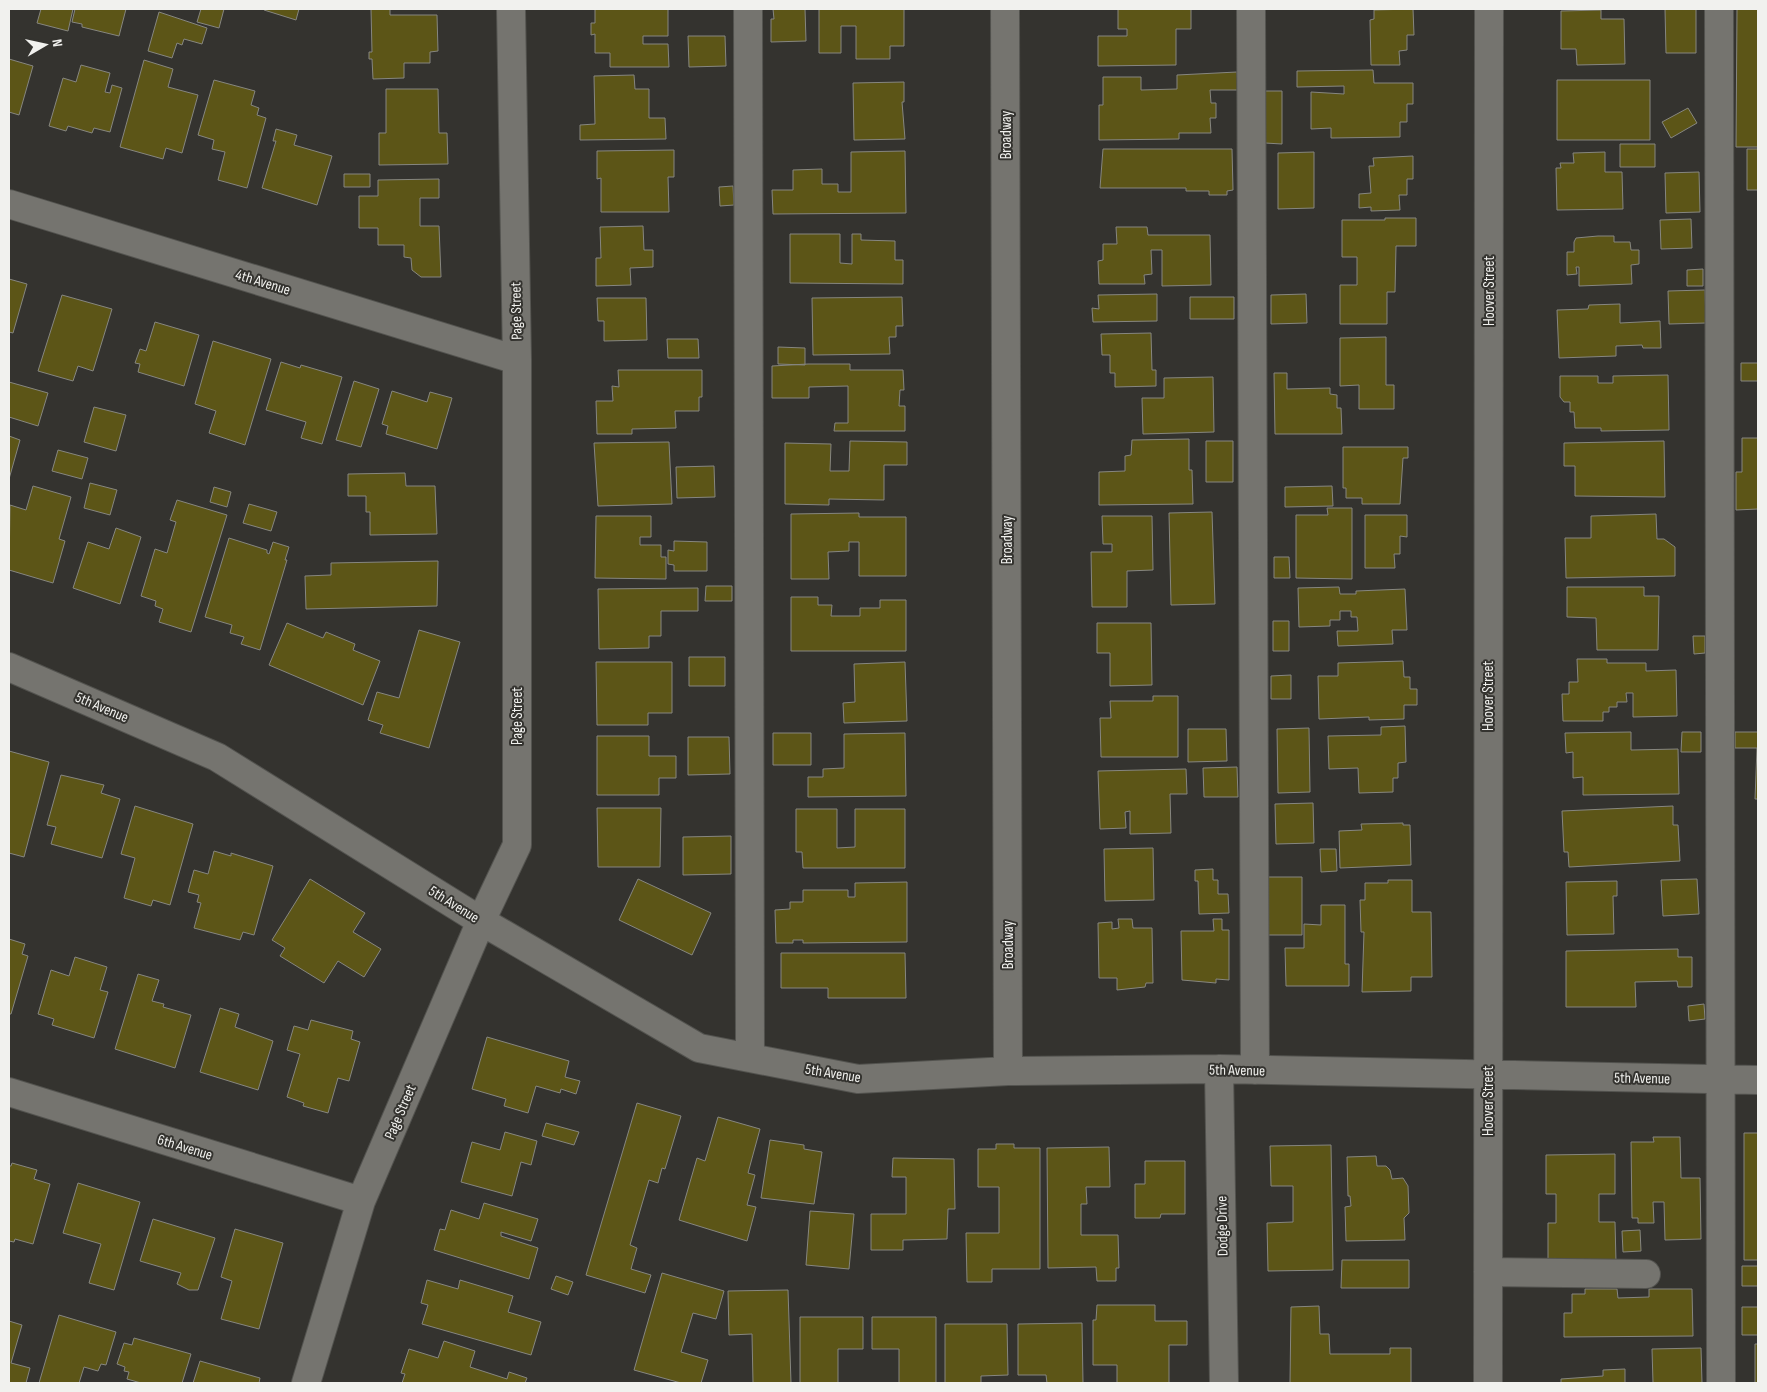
<svg xmlns="http://www.w3.org/2000/svg" width="1767" height="1392" font-family="'Sofia Sans Condensed',sans-serif">
  <style>
    .building { fill: #5c5517; stroke: #868680 }
    .lines { fill: none; stroke-linecap: round; stroke-linejoin: round }
    .minor-casing { stroke: #53534f; stroke-width: 30 }
    .minor { stroke: #75746f; stroke-width: 28 }
    .labels { text-anchor: middle; stroke-width: 4; stroke-linejoin: round; paint-order: stroke }
    .street-label { font-size: 15px; fill: #f1f1ee; stroke: #34332f }
  </style>
  <rect width="100%" height="100%" fill="#34332f"/>
  <path class="building" d="M41 9H73L68 31 37 23Z
    M75 9H126L119 36 82 27V24L72 22Z
    M201 9H224L219 28 197 22Z
    M265 9H299L296 20 264 10Z
    M371 9H390V15H437L438 51 430 52V63H404V78L373 79 372 59H369V52H372Z
    M595 9H668V36H643V44H668L669 67H610V53H595V34L591 35V23H595Z
    M773 9H805L806 41 771 42V19H774Z
    M819 9H904V46H890V59H856V26H841V53H819Z
    M1118 9H1191V29H1176V65L1098 66V36H1127V29H1118Z
    M1413 9 1414 35H1407V50L1399 51 1400 65H1371L1370 20 1374 19V10Z
    M1665 9H1696V53H1666Z
    M1737 9H1758V147H1736Z
    M1601 10V19H1624L1625 64 1577 65 1576 49H1561V11Z
    M159 12 207 28 202 44 184 39 182 45 177 43 172 58 148 51Z
    M688 36H725L726 66 689 67Z
    M9 59 33 66 19 115 9 112Z
    M144 60 173 69 168 87 198 95 182 153 166 148 163 159 120 147Z
    M81 65 110 73 105 92 110 93 112 85 122 88 110 132 94 128 92 133 68 126 66 131 49 126 63 78 76 82Z
    M1373 70 1374 83H1413V104H1407V122H1400V137L1331 138V128L1311 129V92L1344 94V86L1297 87V71Z
    M1237 72 1238 90H1210L1211 103H1216V118H1210L1211 133H1179V139L1099 140V105H1103V77H1141V90L1177 89V75Z
    M634 75 635 89H649V118H665L666 139 580 140V125L595 124 594 76Z
    M214 80 255 91 251 105 259 108 257 115 266 118 247 188 218 180 225 152 212 149 214 140 198 135Z
    M1557 80H1650V140H1557Z
    M904 82V102H902L905 139 854 140 853 83Z
    M386 89H438L439 133H447L448 164 379 165V133H386Z
    M1265 91H1282V144L1265 143Z
    M1688 108 1697 123 1671 138 1662 122Z
    M276 129 297 135 294 145 332 156 317 205 262 188 276 141H273Z
    M1620 144H1655V167H1620Z
    M1103 149H1232L1233 190 1227 191V195H1209V191H1186V188H1100Z
    M1747 149H1758V190H1747Z
    M674 150V177H668L669 212H601V178L597 179V151Z
    M905 151 906 213 773 214 772 190H793V170L822 169V184H838V192H851V152Z
    M1314 152V208L1278 209V153Z
    M1605 152V172H1622L1623 209 1557 210 1556 168H1561L1560 163H1574L1573 153Z
    M1413 156V179H1407V195H1399L1400 210 1371 211V207L1359 208V194L1371 193 1369 166H1374L1373 158Z
    M1699 172 1700 212 1666 213 1665 173Z
    M344 174H370V187H344Z
    M439 179V198H420V226H439L441 277H421L412 270 411 258 404 257V245H378V228H359V196H378V180Z
    M733 186 734 205 720 206 719 187Z
    M1385 218H1416V246H1396L1395 292H1387V324H1340V285H1357V257H1342V220H1385Z
    M1691 219 1692 248 1661 249 1660 220Z
    M643 226 644 250H653V267L630 268 631 285 596 286V258H601L600 227Z
    M1116 227H1147L1148 235H1210L1211 285 1162 286V250H1151L1152 274 1144 275 1145 284H1099L1098 261 1103 260V244H1117Z
    M790 234H840V263L852 264V234H861V240L895 241V260H903V284L790 283Z
    M1598 236H1614V242H1630L1631 250H1639V264L1631 265 1632 284 1579 286V267H1576L1577 274 1567 275V252H1574V242L1576 238Z
    M1703 269V286H1687V270Z
    M9 279 27 284 13 333 9 332Z
    M1705 290 1706 323 1669 324 1668 291Z
    M1157 294V321L1093 322 1092 308 1099 309 1098 295Z
    M1306 294 1307 323 1271 324V295Z
    M62 295 112 309 93 371 78 366 73 381 38 371Z
    M902 297 903 326H896V337H889L890 354 813 355 812 298Z
    M1190 297H1234V319H1190Z
    M597 298H646L647 340 604 341V321H598Z
    M1620 304V323L1660 321 1661 348H1643L1642 345 1616 346V356L1559 358 1557 310 1588 309 1589 305Z
    M155 322 199 335 184 386 138 372 140 364 135 363 140 349 146 351Z
    M1151 333 1152 370H1156V386L1115 387V373H1110V355H1102L1101 334Z
    M1386 337V385H1394V409H1359V385L1340 386V338Z
    M667 339H698L699 358H668Z
    M213 341 271 359 245 445 209 433 216 411 195 404Z
    M778 347 805 348V365L778 364Z
    M281 362 300 368 301 365 342 377 322 444 301 438 306 422 266 410Z
    M1741 363H1758V381H1741Z
    M808 364H850V370H903L904 390H900L899 406H905V431H834L835 423H848V386L809 387V398H772V366Z
    M618 370H702V397H699V411H675L676 428 632 429V434H597L596 401H613L612 386 619 387Z
    M1274 373H1287V389L1330 388V394L1337 395V408H1341L1342 434H1275Z
    M1668 375 1669 430 1601 431V428H1575L1574 412H1570V402H1564L1560 397V376H1598V383H1613V376Z
    M1213 377 1214 432 1143 434 1142 398H1164V378Z
    M354 381 379 389 361 447 336 440Z
    M9 382 48 393 38 426 9 417Z
    M392 391 427 402 430 392 452 398 437 449 386 434 388 426 382 424Z
    M94 407 126 415 116 451 84 442Z
    M9 436 20 440 9 479Z
    M1742 438H1758V509L1736 510V472H1742Z
    M1189 439V470H1192L1193 504 1099 505V472L1125 471V456L1131 455 1132 440Z
    M850 441 907 442V465H884V500L829 499V505L785 504V443L831 444 830 471H849Z
    M1206 441H1233V482H1206Z
    M1664 441 1665 497 1575 496V466H1564V443Z
    M669 442 672 504 598 506 594 443Z
    M1343 447H1408V458H1403L1400 504H1362V498H1346V488H1343Z
    M58 450 88 458 82 479 52 471Z
    M714 466 715 497 677 498 676 467Z
    M405 473 406 486H435L437 534 370 535V512H366V496H348V474Z
    M90 483 117 490 110 515 84 508Z
    M33 486 71 497 59 539 65 541 53 583 9 570 10 505 26 510Z
    M1332 486 1333 506 1285 507V487Z
    M214 487 231 492 227 507 210 502Z
    M177 500 227 515 191 632 159 622 163 609 155 606 156 601 141 596 155 549 167 553 176 522 170 520Z
    M249 504 277 512 271 531 243 523Z
    M1327 508H1352V579L1296 578V515H1328Z
    M1212 512 1215 604 1171 605 1169 513Z
    M859 513V517H906V576H859V542H849V551L828 552 829 579H791V514Z
    M1656 514 1657 539H1664L1675 547V576L1566 578 1565 538H1591V516Z
    M1365 515H1407V537L1400 536V554H1394L1395 568H1365Z
    M596 516H651V537H640V545H661V557H666V579L595 578Z
    M1102 516H1152L1153 570 1127 571V607H1092L1091 552H1112V544H1103Z
    M116 528 141 537 120 604 73 588 88 542 109 549Z
    M229 538 267 550V553L269 554 273 542 289 547 285 560H287L260 650 241 644 244 637 230 633 232 625 205 617Z
    M674 541 707 542V571H674V565L668 564V550L674 551Z
    M1274 557H1289L1290 578H1274Z
    M438 561 437 606 306 609 305 576 331 575V563Z
    M706 586H732V601H705Z
    M1339 587 1340 594H1356V591L1405 589 1407 630H1392L1393 644 1338 646 1337 631H1358L1357 617H1351V611H1340V620H1330V626L1299 627 1298 588Z
    M1567 587H1644V596H1659L1658 650H1597L1596 618 1567 617Z
    M698 588V611H661V636H649V648L599 649 598 589Z
    M791 597H818V605H832L831 616H860V608H880V600H906V651H791Z
    M1273 621H1289V651H1273Z
    M287 623 323 638 326 632 355 644 353 650 380 661 363 705 269 665Z
    M1097 623H1151L1152 685 1110 686V653H1097Z
    M419 630 460 642 429 748 380 733 383 725 368 720 377 692 399 698Z
    M1693 636H1705V653L1694 654Z
    M689 657H725V686H689Z
    M1577 659H1607V663H1646V671L1676 670 1677 716 1633 717V693H1626L1627 702H1617V707H1609V712H1603V721H1563L1562 694H1569V682H1578Z
    M1403 661 1404 677H1410V689H1417V705H1404V719L1369 720V717L1319 719 1318 676H1338V663Z
    M596 662H672V713H648V725H597Z
    M905 662 907 721 844 723 843 703 855 702 854 664Z
    M1291 675V699H1271V676Z
    M1153 696H1178V757H1101L1100 718H1111L1110 701H1153Z
    M1405 726 1406 762 1398 763V778H1393V792L1359 793 1358 768 1329 769 1328 736 1381 735V727Z
    M1309 728 1310 792 1278 793 1277 729Z
    M1188 729H1226L1227 761 1188 762Z
    M1631 732V750L1678 749 1679 794 1583 795V777L1573 778V752L1566 753 1565 733Z
    M1682 732H1701V752H1681Z
    M1735 732H1758V799H1755L1757 748H1735Z
    M773 733H811V765H773Z
    M905 733 906 796 808 797V777H823V769L844 768V734Z
    M597 736H649V756H676V778H659V795H597Z
    M688 737H729L730 774 688 775Z
    M9 751 49 762 24 857 9 853Z
    M1237 767 1238 797H1204L1203 768Z
    M1186 769 1187 794H1170L1171 833 1130 834V811L1125 812 1126 828 1100 829 1098 771Z
    M61 775 104 785 101 793 120 799 102 858 51 844 56 827 47 825Z
    M1313 803 1314 843 1276 844 1275 804Z
    M135 806 193 824 170 905 153 900 151 906 124 898 135 858 121 854Z
    M1673 806V825H1678L1680 861 1569 867 1568 852H1564L1562 811Z
    M597 808H661L660 867H598Z
    M796 809H837V848L855 847V809H905V868H803L802 852H796Z
    M1403 823V825H1410L1411 865 1340 868 1339 831 1362 830 1361 824Z
    M731 836V874L683 875V837Z
    M1153 848 1154 900 1105 901 1104 849Z
    M1320 849H1336L1337 871 1321 872Z
    M214 851 231 856V853L273 866 254 935 243 932 240 940 194 928 201 903 197 902 199 895 188 892 194 870 208 874Z
    M1213 869V880H1218V894H1228L1229 913 1199 914 1198 881H1195V870Z
    M1268 877H1302V935H1268Z
    M310 879 365 913 353 932 381 949 364 977 338 961 324 983 280 956 285 948 272 940Z
    M638 879 711 913 692 955 619 920Z
    M1697 879 1699 914 1663 916 1661 880Z
    M1388 880H1412V912H1431L1432 977H1411V991L1362 992 1364 932H1361L1360 900H1365V883H1388Z
    M1617 881V896H1613L1614 934 1567 935 1566 882Z
    M907 882V942L803 943V940H793V943H776L775 910 790 909V902H803V890H848V897H855V883Z
    M1321 905H1345V964H1349V986H1286L1285 948H1304V924L1321 925Z
    M1118 919H1132L1133 928H1152L1153 983H1146L1145 987 1117 990V978H1099L1098 923 1112 922V929L1119 928Z
    M1213 919H1222V930H1229V980L1216 979V983L1182 980 1181 931H1214Z
    M9 939 25 944 22 954 28 956 11 1014H9Z
    M1678 949V957H1692V987H1678L1677 981 1635 982 1636 1007H1566V951Z
    M781 953H905L906 998H828V988H781Z
    M75 957 107 967 100 990 108 992 94 1038 52 1025 54 1019 38 1014 51 970 69 976Z
    M138 974 159 980 152 1001 164 1004 163 1007 191 1015 175 1068 115 1049Z
    M1704 1004 1705 1019 1689 1021 1688 1006Z
    M220 1008 239 1014 235 1027 273 1041 258 1090 200 1072Z
    M311 1020 353 1031 351 1039 360 1042 349 1081 338 1078 328 1113 303 1106 304 1103 287 1097 300 1054 287 1050 294 1026 308 1030Z
    M487 1037 569 1061 565 1077 580 1081 576 1094 561 1089 560 1093 536 1086 528 1113 504 1106 506 1099 472 1089Z
    M637 1103 681 1116 665 1169 662 1168 658 1183 649 1180 630 1245 637 1248 631 1269 651 1275 645 1293 586 1275Z
    M718 1117 760 1129 748 1173 755 1175 747 1205 756 1207 747 1241 679 1220 697 1158 705 1161Z
    M546 1123 579 1132 574 1145 542 1136Z
    M505 1132 537 1141 531 1165 521 1162 512 1196 461 1182 472 1142 500 1150Z
    M1744 1133H1758V1260H1744Z
    M1653 1137H1680L1681 1178H1700L1701 1239 1665 1240 1664 1202H1653L1654 1223H1638V1218H1632L1631 1142H1654Z
    M770 1140 804 1145V1149L822 1152 814 1204 761 1198Z
    M996 1144H1014V1148H1040V1269H992V1282H967L966 1233H999V1187H978V1149H996Z
    M1331 1145 1333 1270 1268 1271 1267 1223 1293 1222V1186H1271L1270 1146Z
    M1109 1147 1110 1187H1086L1087 1204H1081V1235H1118L1119 1268H1116V1281H1097L1096 1267 1048 1268 1047 1148Z
    M1615 1154V1194H1599V1222H1615L1616 1262 1548 1263V1223H1556V1194H1546V1155Z
    M1376 1156 1377 1166H1386L1390 1170 1392 1179 1403 1178 1408 1186 1409 1213 1404 1218 1405 1240 1346 1241 1345 1207 1351 1206 1350 1196H1348L1347 1157Z
    M893 1158 954 1159 955 1209H948L947 1239 903 1240V1250H871V1214H906V1177H892Z
    M1145 1161H1185V1214H1161L1160 1218H1135V1184H1145Z
    M12 1163 37 1170 34 1179 50 1184 33 1244 15 1239 14 1242 9 1241V1166H11Z
    M78 1183 140 1202 114 1290 89 1283 101 1244 63 1233Z
    M484 1203 538 1219 531 1241 501 1232V1236L538 1248 529 1279 434 1250 440 1229 445 1230 451 1210 479 1219Z
    M810 1211 854 1214 849 1269 806 1265Z
    M153 1219 215 1238 198 1290H189L177 1284 181 1273 140 1261Z
    M235 1229 283 1243 259 1329 221 1319 232 1281 221 1277Z
    M1640 1230 1641 1251 1623 1252 1622 1231Z
    M1342 1260H1409V1288H1341Z
    M1742 1266H1758V1286H1742Z
    M662 1273 724 1291 716 1319 693 1313 681 1352 708 1360 701 1383H681L634 1370Z
    M556 1276 573 1282 568 1295 551 1289Z
    M427 1280 458 1289 460 1280 513 1296 508 1312 541 1322 531 1355 422 1324 428 1305 421 1303Z
    M1585 1289H1617L1618 1298 1649 1297V1289H1692L1693 1336 1564 1337V1313H1572V1294H1585Z
    M788 1290 791 1383H753L752 1334 729 1335 728 1291Z
    M1097 1305H1155V1321H1187V1345H1169V1383H1117V1365H1093V1320H1096Z
    M1319 1306 1320 1334H1329L1330 1354H1390V1348H1411V1383H1290L1291 1307Z
    M1742 1307H1758V1335H1742Z
    M59 1315 116 1332 106 1365 101 1364 98 1371 84 1367 79 1383H39Z
    M800 1317H863V1349H838V1383H800Z
    M872 1317H936V1383H899V1349H872Z
    M9 1321 22 1325 11 1363 30 1368 26 1383H9Z
    M1082 1323 1083 1383H1047L1046 1375H1018V1324Z
    M945 1324H1007L1008 1375 981 1376V1383H945Z
    M134 1338 191 1354 182 1383H141L127 1379 129 1372 124 1371 125 1367 117 1364 124 1343 132 1345Z
    M444 1341 475 1351 470 1367 507 1379 509 1372 527 1378 525 1383H402L405 1374 401 1373 409 1349 438 1358Z
    M1755 1344H1758V1383H1755Z
    M1701 1348 1702 1383H1653L1652 1349Z
    M200 1361 260 1378 259 1383H193Z
    M1625 1369V1383H1561V1379L1603 1376V1370Z"/>
  <g class="lines">
    <defs>
      <path id="minor" d="M748 9 750 1058
        M1005 9 1008 1071
        M1251 9 1255 1070
        M1719 9 1721 1383
        M9 204 517 360
        M9 667 217 757 481 921 699 1048 858 1079 1008 1071 1219 1069 1758 1080
        M1219 1069 1224 1383
        M9 1092 361 1201
        M1488 1272 1646 1274
        M306 1383 361 1201 481 921 517 845V360L511 9
        M1488 1383 1489 9"/>
    </defs>
    <use href="#minor" class="minor-casing"/>
    <use href="#minor" class="minor"/>
  </g>
  <g class="labels">
    <g class="street-label">
      <text transform="translate(1006 135) rotate(-90)" y="5">Broadway</text>
      <text transform="translate(263 282) rotate(17)" y="5">4th Avenue</text>
      <text transform="translate(1489 291) rotate(-90)" y="5">Hoover Street</text>
      <text transform="translate(516 311) rotate(-91)" y="5">Page Street</text>
      <text transform="translate(1007 540) rotate(-90)" y="5">Broadway</text>
      <text transform="translate(1488 696) rotate(-90)" y="5">Hoover Street</text>
      <text transform="translate(102 707) rotate(23)" y="5">5th Avenue</text>
      <text transform="translate(517 716) rotate(-90)" y="5">Page Street</text>
      <text transform="translate(454 904) rotate(32)" y="5">5th Avenue</text>
      <text transform="translate(1008 945) rotate(-90)" y="5">Broadway</text>
      <text transform="translate(1237 1070) rotate(1)" y="5">5th Avenue</text>
      <text transform="translate(833 1073) rotate(9)" y="5">5th Avenue</text>
      <text transform="translate(1642 1078) rotate(1)" y="5">5th Avenue</text>
      <text transform="translate(1488 1101) rotate(-90)" y="5">Hoover Street</text>
      <text transform="translate(400 1112) rotate(-67)" y="5">Page Street</text>
      <text transform="translate(185 1147) rotate(17)" y="5">6th Avenue</text>
      <text transform="translate(1222 1226) rotate(-91)" y="5">Dodge Drive</text>
    </g>
  </g>
  <rect width="1767" height="1392" fill="none" stroke="#f1f1ee" stroke-width="20"/>
  <g transform="translate(45 45) rotate(81)" stroke="#34332f" stroke-width="4" paint-order="stroke">
  <path d="M0-4L9 19L0 12L-9 19Z" fill="#f1f1ee"/>
  <text y="-8" font-size="14" font-weight="bold" text-anchor="middle" fill="#f1f1ee">N</text>
  </g>
</svg>
